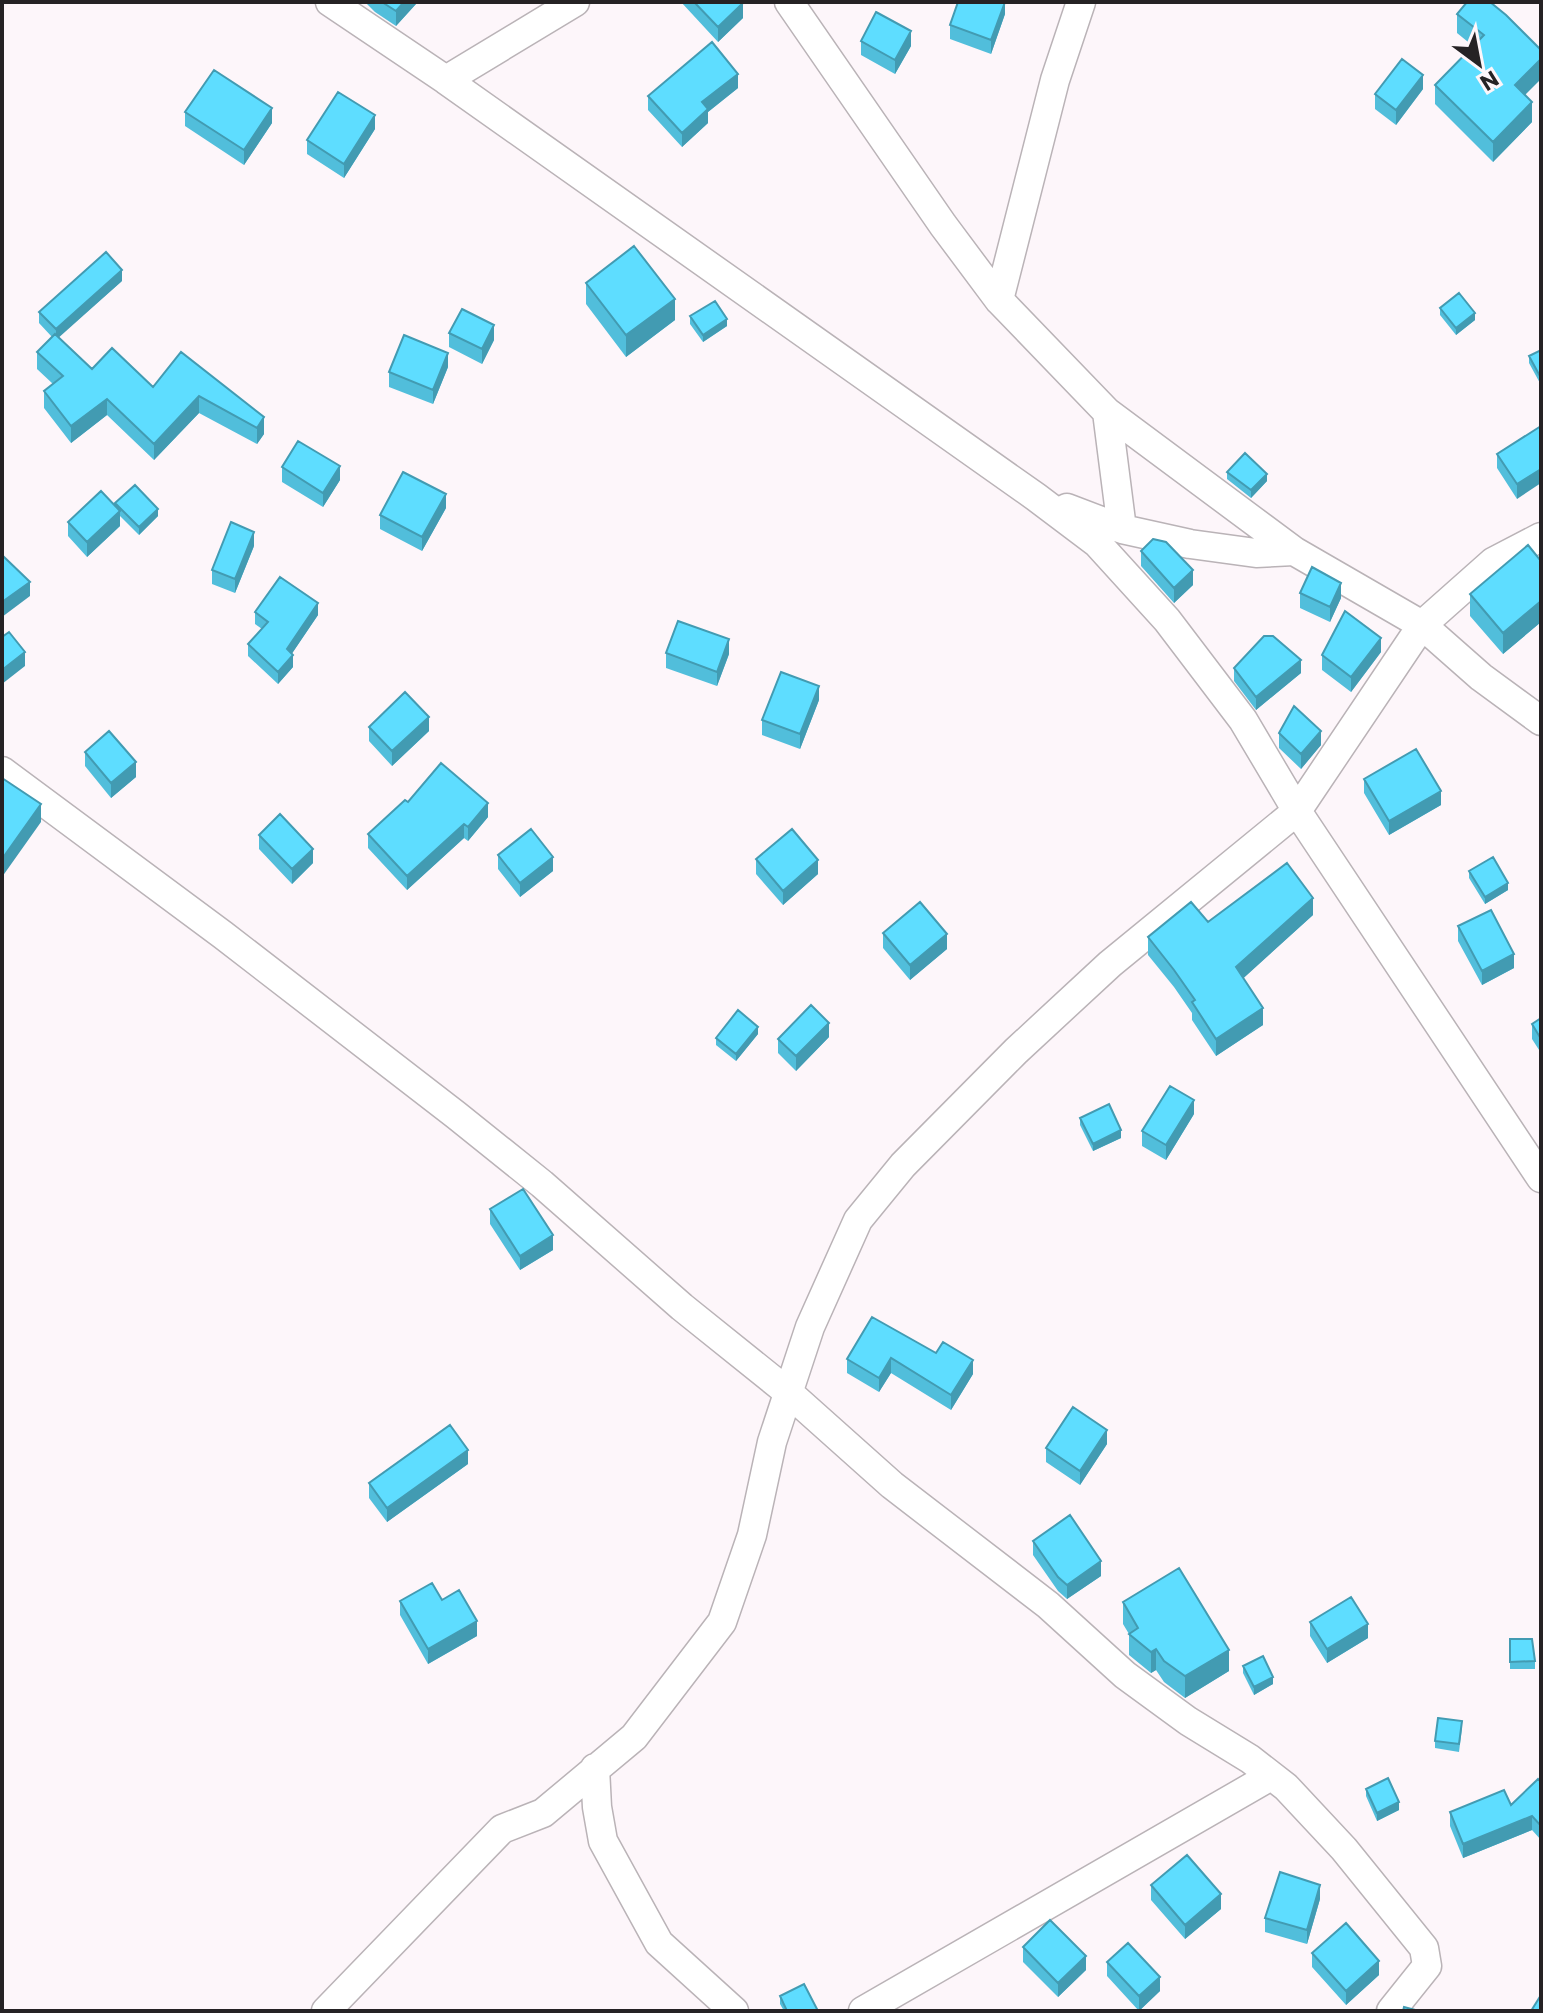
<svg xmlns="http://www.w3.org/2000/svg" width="1543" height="2013" font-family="Commissioner,sans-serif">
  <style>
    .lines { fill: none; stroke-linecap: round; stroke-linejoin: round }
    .minor-casing { stroke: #bab3b7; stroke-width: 31 }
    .minor { stroke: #fff; stroke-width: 28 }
    .wall { fill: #51bedb }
    .shaded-wall { fill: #429bb2 }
    .building { fill: #5eddff; stroke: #429bb2; stroke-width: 2 }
  </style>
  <rect width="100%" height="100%" fill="#fdf6fa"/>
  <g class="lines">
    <defs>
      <path id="minor" d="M330 2 446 80 1036 497 1097 543 1167 620 1243 720 1297 811 1541 1178
        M789 2 943 225 999 300 1107 412 1294 551
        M446 80 575 2
        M999 300 1055 80 1081 2
        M1107 412 1122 529
        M1067 508 1122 529 1190 544 1256 553 1294 551 1422 625 1481 677 1541 721
        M2 771 223 935 456 1115 542 1184 682 1307 789 1393 892 1485 1048 1605 1125 1675 1188 1721 1250 1759 1286 1787 1344 1849 1424 1948 1427 1966 1391 2011
        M595 1768 597 1807 603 1841 659 1943 734 2011
        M326 2011 502 1829 543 1813 634 1737 722 1622 752 1535 772 1442 810 1327 858 1220 903 1165 1016 1051 1110 964 1297 811 1422 625 1493 562 1541 537
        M863 2011 1271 1776"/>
    </defs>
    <use href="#minor" class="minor-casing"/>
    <use href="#minor" class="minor"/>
  </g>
  <path class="wall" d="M365 2H416V4L396 26 375 12Z
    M681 2H742L743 18 718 42Z
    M1005 2V14L991 54 950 39V25Z
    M1467 2 1525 95 1532 122 1493 162 1435 104V85L1473 46 1457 33V14Z
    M861 41 911 46 895 74 861 55Z
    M738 88 708 112V123L682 147 648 110V96Z
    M1423 89 1396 125 1375 109V94Z
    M185 112 272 123 244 165 185 126Z
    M375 129 344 178 307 154V140Z
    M122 281 58 337 92 369 153 387 181 352 264 434 257 444 199 413 154 460 107 415 71 443 44 408V391L53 384 37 369V352L52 337 39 323V312Z
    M586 283 675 320 626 357 586 304Z
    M1440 308 1475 320 1456 335 1440 315Z
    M690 316 727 326 703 342 690 324Z
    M449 333 494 340 482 364 449 347Z
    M1541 350V385L1529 363V356Z
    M448 367 433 404 389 387V372Z
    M1541 426 1517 499 1497 468V454Z
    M282 467 340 480 323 507 282 482Z
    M1227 472 1267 481 1251 498 1227 479Z
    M115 503 158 516 139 535 120 516V526L87 557 68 536V522L115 506Z
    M446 508 422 551 380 529V515Z
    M254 546 235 593 212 584V570Z
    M1141 551 1193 585 1174 603 1141 566Z
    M1541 561V622L1503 654 1470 616V594Z
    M1300 593 1341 598 1330 622 1300 608Z
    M255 612 318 615 292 653 293 667 278 684 248 656V644L262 629 255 624Z
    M1381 652 1351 692 1322 670V655Z
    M666 653 729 654 717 686 666 668Z
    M1234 668 1301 673 1256 710 1234 681Z
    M819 700 800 749 762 735V720Z
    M369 727 429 731 392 766 369 741Z
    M1279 733 1321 745 1301 769 1279 748Z
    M85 752 136 777 111 798 85 766Z
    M1364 779 1441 805 1389 835 1364 793Z
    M488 817 468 841 464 838 407 890 368 848V834Z
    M259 835 313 863 292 884 259 849Z
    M498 855 553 871 520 897 498 869Z
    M756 859 818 874 783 905 756 874Z
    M1469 871 1508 890 1485 904 1469 878Z
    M1313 915 1243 978 1263 1025 1216 1056 1192 1020V1013L1174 987 1148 955V937L1208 922Z
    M1458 926 1514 968 1482 985 1458 941Z
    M883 933 947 949 910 980 883 948Z
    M1541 1018V1053L1532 1039V1024Z
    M758 1034 736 1061 716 1045V1038Z
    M829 1037 796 1071 778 1053V1039Z
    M1194 1114 1166 1160 1142 1146V1131Z
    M1080 1118 1121 1138 1093 1151 1080 1125Z
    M490 1209 553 1250 520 1270 490 1224Z
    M872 1317 973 1374 951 1410 891 1373 879 1392 847 1373V1359Z
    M1107 1444 1080 1485 1046 1462V1448Z
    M468 1464 387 1522 369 1498V1483Z
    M1033 1541 1101 1576 1067 1599 1058 1591 1033 1555Z
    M442 1600 477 1636 428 1664 400 1615V1601Z
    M1123 1602 1229 1671 1185 1698 1164 1682 1156 1670 1151 1673 1129 1655V1634L1123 1624Z
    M1310 1622 1368 1638 1327 1663 1310 1636Z
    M1510 1639 1535 1661V1669H1510Z
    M1243 1666 1273 1684 1254 1695 1243 1673Z
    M1462 1728 1459 1752 1435 1748V1741Z
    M1541 1782V1840L1532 1830 1463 1858 1450 1826V1812L1511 1805Z
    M1366 1789 1399 1810 1377 1821 1366 1796Z
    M1151 1885 1221 1909 1185 1939 1151 1900Z
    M1320 1899 1307 1944 1265 1932V1918Z
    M1023 1947 1086 1970 1058 1997 1023 1962Z
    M1312 1953 1379 1975 1346 2005 1312 1967Z
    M1107 1962 1160 1991 1139 2011 1107 1976Z
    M780 1996 818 2011H784L780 2004Z"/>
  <path class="shaded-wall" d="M404 2H416V4L396 26V11Z
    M1005 2V14L991 54V40Z
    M743 3V18L718 42V27Z
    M911 31V46L895 74V60Z
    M1541 59V79L1515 105V85Z
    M738 74V88L708 112V123L682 147V133L702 102Z
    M1423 75V89L1396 125V110Z
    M1532 102V122L1493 162V142Z
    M272 108V123L244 165V150Z
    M375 115V129L344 178V164Z
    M122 270V281L56 340V329Z
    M675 299V320L626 357V335Z
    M1475 313V320L1456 335V328Z
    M727 319V326L703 342V335Z
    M494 325V340L482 364V349Z
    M448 353V367L433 404V390Z
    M199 396V413L154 460V444Z
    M107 399V415L71 443V426Z
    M264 417V434L257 444V428Z
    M340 466V480L323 507V493Z
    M1541 469V483L1517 499V484Z
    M1267 474V481L1251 498V490Z
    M446 494V508L422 551V537Z
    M158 509V516L139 535V527Z
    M120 511V526L87 557V542Z
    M254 532V546L235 593V579Z
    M1193 570V585L1174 603V588Z
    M30 582V596L2 617V602Z
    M1341 583V598L1330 622V607Z
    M1541 601V622L1503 654V633Z
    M318 603V615L287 661V649Z
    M1381 638V652L1351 692V677Z
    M729 639V654L717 686V672Z
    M25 652V666L2 684V670Z
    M293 655V667L278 684V672Z
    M1301 660V673L1256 710V697Z
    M819 686V700L800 749V734Z
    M429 717V731L392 766V751Z
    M1321 731V745L1301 769V754Z
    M136 762V777L111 798V783Z
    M1441 791V805L1389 835V821Z
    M488 803V817L468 841V827Z
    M41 804V822L2 877V859Z
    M464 824V838L407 890V876Z
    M313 849V863L292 884V869Z
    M553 857V871L520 897V883Z
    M818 860V874L783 905V891Z
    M1508 883V890L1485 904V897Z
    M1313 898V915L1236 985V967Z
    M947 934V949L910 980V965Z
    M1514 954V968L1482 985V971Z
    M1263 1008V1025L1216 1056V1039Z
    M829 1023V1037L796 1071V1056Z
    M758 1027V1034L736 1061V1054Z
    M1194 1100V1114L1166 1160V1145Z
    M1121 1130V1138L1093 1151V1144Z
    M553 1235V1250L520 1270V1256Z
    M891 1358V1373L879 1392V1378Z
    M973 1360V1374L951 1410V1395Z
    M1107 1430V1444L1080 1485V1471Z
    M468 1450V1464L387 1522V1508Z
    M1101 1561V1576L1067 1599V1585Z
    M477 1621V1636L428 1664V1649Z
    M1368 1624V1638L1327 1663V1649Z
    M1156 1649V1670L1151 1673V1652Z
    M1229 1650V1671L1185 1698V1676Z
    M1273 1677V1684L1254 1695V1687Z
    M1399 1802V1810L1377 1821V1813Z
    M1532 1816V1830L1463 1858V1844Z
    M1320 1885V1899L1307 1944V1930Z
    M1221 1894V1909L1185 1939V1925Z
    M1086 1956V1970L1058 1997V1983Z
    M1379 1961V1975L1346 2005V1991Z
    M1160 1977V1991L1139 2011V1996Z"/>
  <path class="building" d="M382 2H404L396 11Z
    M694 2H742L743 3 718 27Z
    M958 2H1005L991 40 950 25Z
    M1467 2H1490L1506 15 1541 50V59L1515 85 1532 102 1493 142 1435 85 1484 35 1457 14Z
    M876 12 911 31 895 60 861 41Z
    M712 42 738 74 702 102 708 109 682 133 648 96Z
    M1402 59 1423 75 1396 110 1375 94Z
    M214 70 272 108 244 150 185 112Z
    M338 92 375 115 344 164 307 140Z
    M634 246 675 299 626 335 586 283Z
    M106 252 122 270 56 329 39 312Z
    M1459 293 1475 313 1456 328 1440 308Z
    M715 301 727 319 703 335 690 316Z
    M462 309 494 325 482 349 449 333Z
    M55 334 92 369 112 348 153 387 181 352 264 417 257 428 199 396 154 444 107 399 71 426 44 391 63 376 37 352Z
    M404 335 448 353 433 390 389 372Z
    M1541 350V378L1529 356Z
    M1541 426V469L1517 484 1497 454Z
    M298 441 340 466 323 493 282 467Z
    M1245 453 1267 474 1251 490 1227 472Z
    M403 472 446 494 422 537 380 515Z
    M135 485 158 509 139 527 115 503Z
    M101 491 120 511 87 542 68 522Z
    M231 522 254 532 235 579 212 570Z
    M1153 539 1166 542 1193 570 1174 588 1141 551Z
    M1528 545 1541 561V601L1503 633 1470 594Z
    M2 555 30 582 2 602Z
    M1312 567 1341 583 1330 607 1300 593Z
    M280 577 318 603 287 649 293 655 278 672 248 644 268 622 255 612Z
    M1345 611 1381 638 1351 677 1322 655Z
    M678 621 729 639 717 672 666 653Z
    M9 632 25 652 2 670V637Z
    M1264 636H1273L1301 660 1256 697 1234 668Z
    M781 672 819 686 800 734 762 720Z
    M405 692 429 717 392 751 369 727Z
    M1294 706 1321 731 1301 754 1279 733Z
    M109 731 136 762 111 783 85 752Z
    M1416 749 1441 791 1389 821 1364 779Z
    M441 763 488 803 468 827 464 824 407 876 368 834 405 800 408 802Z
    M2 778 41 804 2 859Z
    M280 814 313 849 292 869 259 835Z
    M531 829 553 857 520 883 498 855Z
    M792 829 818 860 783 891 756 859Z
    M1493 857 1508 883 1485 897 1469 871Z
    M1287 863 1313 898 1236 967 1263 1008 1216 1039 1192 1002 1195 1000 1174 970 1148 937 1191 902 1208 922Z
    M920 902 947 934 910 965 883 933Z
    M1491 910 1514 954 1482 971 1458 926Z
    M811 1005 829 1023 796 1056 778 1039Z
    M738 1010 758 1027 736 1054 716 1038Z
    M1541 1018V1039L1532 1024Z
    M1170 1086 1194 1100 1166 1145 1142 1131Z
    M1109 1104 1121 1130 1093 1144 1080 1118Z
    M523 1189 553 1235 520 1256 490 1209Z
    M872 1317 936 1353 943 1342 973 1360 951 1395 891 1358 879 1378 847 1359Z
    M1073 1407 1107 1430 1080 1471 1046 1448Z
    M450 1425 468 1450 387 1508 369 1483Z
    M1070 1515 1101 1561 1067 1585 1058 1577 1033 1541Z
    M1179 1568 1229 1650 1185 1676 1164 1661 1156 1649 1151 1652 1129 1634 1138 1628 1123 1602Z
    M432 1583 442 1600 459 1590 477 1621 428 1649 400 1601Z
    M1351 1597 1368 1624 1327 1649 1310 1622Z
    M1510 1639H1532L1535 1661 1510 1662Z
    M1263 1656 1273 1677 1254 1687 1243 1666Z
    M1438 1718 1462 1721 1459 1744 1435 1741Z
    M1388 1778 1399 1802 1377 1813 1366 1789Z
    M1538 1779 1541 1782V1826L1532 1816 1463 1844 1450 1812 1504 1790 1511 1805Z
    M1187 1855 1221 1894 1185 1925 1151 1885Z
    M1280 1872 1320 1885 1307 1930 1265 1918Z
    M1050 1920 1086 1956 1058 1983 1023 1947Z
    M1346 1923 1379 1961 1346 1991 1312 1953Z
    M1128 1943 1160 1977 1139 1996 1107 1962Z
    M804 1984 818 2011H787L780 1996Z
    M1541 1995V2011H1531Z
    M1404 2007 1419 2011H1403Z"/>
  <rect width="1543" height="2013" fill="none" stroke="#252224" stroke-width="8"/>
  <g transform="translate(1479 64) rotate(148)" stroke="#fdf6fa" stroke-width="6" paint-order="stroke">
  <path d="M0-6L14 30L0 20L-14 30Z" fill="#252224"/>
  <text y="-12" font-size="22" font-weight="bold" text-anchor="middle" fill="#252224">N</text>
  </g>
</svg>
